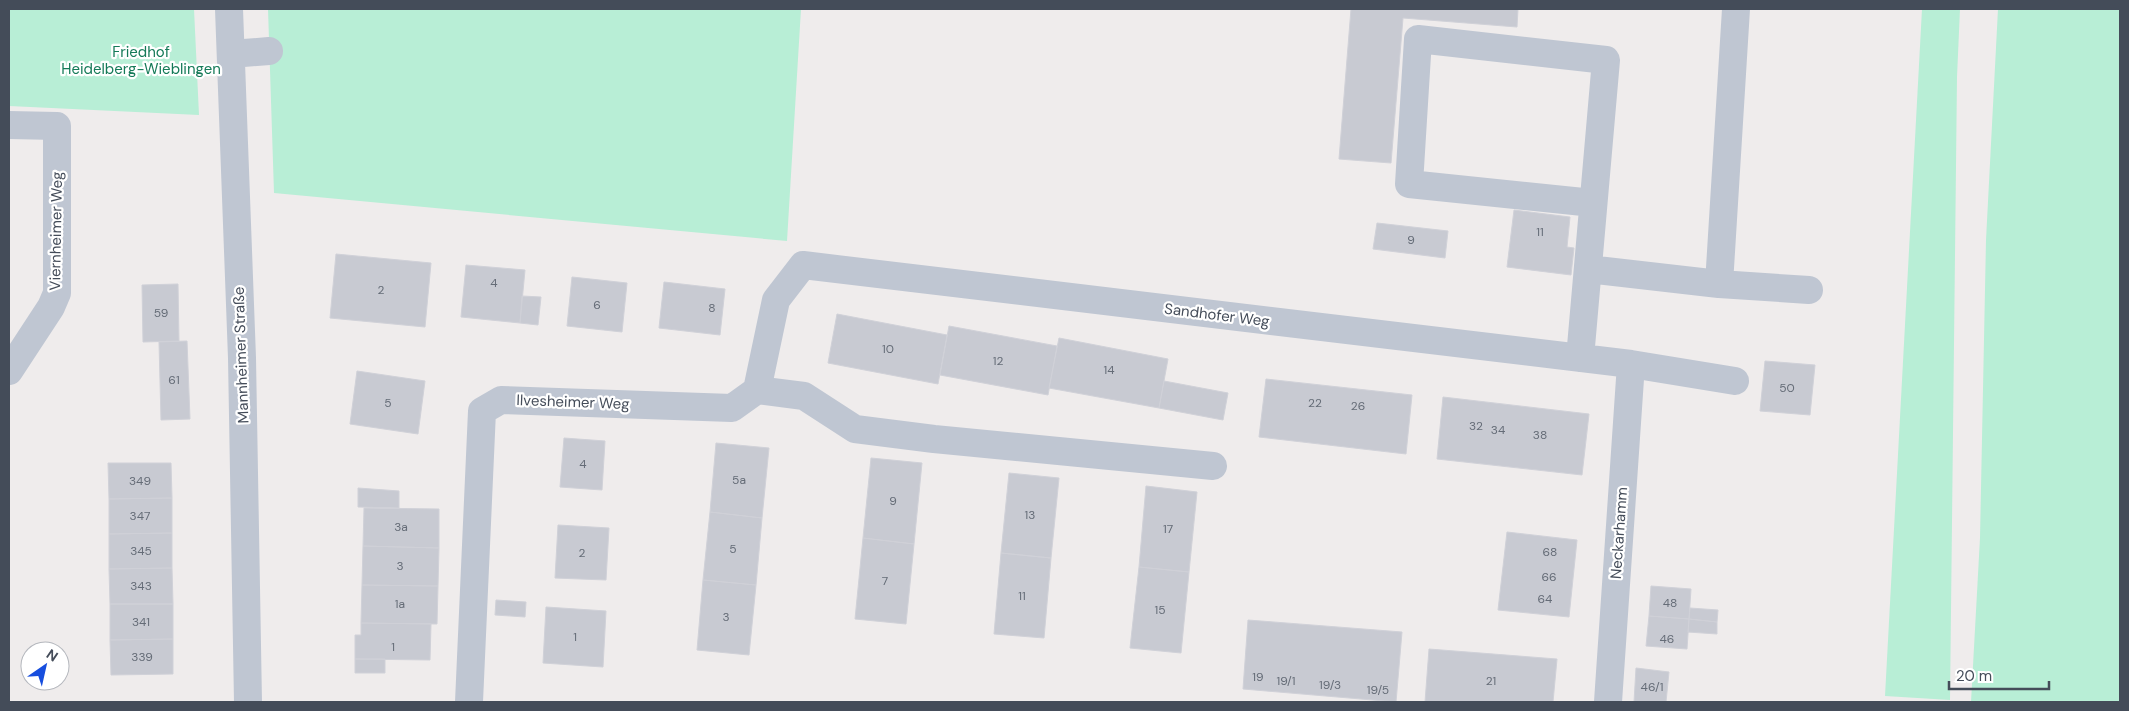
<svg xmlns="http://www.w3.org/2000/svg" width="2129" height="711" font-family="'DM Sans',sans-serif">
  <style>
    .green { fill: #b8eed6 }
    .building { fill: #c8cad2; stroke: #d0d1d8 }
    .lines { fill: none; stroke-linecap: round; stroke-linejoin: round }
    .minor { stroke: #bfc6d2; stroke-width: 28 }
    .labels { text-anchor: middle; stroke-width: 4.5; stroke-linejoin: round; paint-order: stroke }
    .number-label { font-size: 12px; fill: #656c77 }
    .park-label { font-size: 15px; fill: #157a58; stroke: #fff }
    .street-label { font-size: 15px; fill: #444c59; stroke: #fff }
  </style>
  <rect width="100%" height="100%" fill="#efecec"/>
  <path class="green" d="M9 9H194L199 115 9 106Z
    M268 9H801L787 241 274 193Z
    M1922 9H1960L1957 77 1950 700 1885 696Z
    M1998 9H2120V702H1971L1980 538 1986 240Z"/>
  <path class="building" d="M1351 9H1518L1517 27 1403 18 1391 163 1339 159Z
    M1514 210 1570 217 1567 247 1574 248 1571 275 1507 267Z
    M1377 223 1448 231 1445 258 1373 249Z
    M336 254 431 263 425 327 330 318Z
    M466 265 525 270 520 323 461 317Z
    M572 277 627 283 622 332 567 326Z
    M664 282 725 289 720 335 659 328Z
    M178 284 179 341 143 342 142 285Z
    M522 296 541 297 538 325 520 323Z
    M837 314 947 335 938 384 828 363Z
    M949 326 1057 346 1048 395 940 375Z
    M1059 338 1168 359 1159 408 1049 388Z
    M187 341 190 419 161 420 159 342Z
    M1765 361 1815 365 1810 415 1760 411Z
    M357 371 425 381 418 434 350 424Z
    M1266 379 1412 395 1406 454 1259 437Z
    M1164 381 1228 393 1223 420 1159 408Z
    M1443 397 1589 414 1582 475 1437 459Z
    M564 438 605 441 602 490 560 487Z
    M716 443 769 448 762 518 710 512Z
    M871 458 922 463 914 544 863 538Z
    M108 463H171L172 498 109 499Z
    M1009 473 1059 478 1051 558 1001 553Z
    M1146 486 1197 492 1189 572 1139 567Z
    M358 488 399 491V508L358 507Z
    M172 498V533L109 534V499Z
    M364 508 439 509V548L363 546Z
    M710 512 762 518 756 585 703 580Z
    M558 525 609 528 606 580 555 578Z
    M1507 532 1577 540 1569 617 1498 610Z
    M172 533V568L109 569V534Z
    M863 538 914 544 906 624 855 619Z
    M363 546 439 548 438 586 362 585Z
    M1001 553 1051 558 1044 638 994 634Z
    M1139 567 1189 572 1181 653 1130 648Z
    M172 568 173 604H110L109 569Z
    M703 580 756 585 749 655 697 650Z
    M362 585 438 586 437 624 361 623Z
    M1651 586 1691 589 1689 619 1649 616Z
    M496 600 526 602 525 617 495 615Z
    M110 604H173V639L110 640Z
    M546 607 606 611 603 667 543 663Z
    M1690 608 1718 610 1717 622 1689 619Z
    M1649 616 1689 619 1687 649 1646 646Z
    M1689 619 1717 622V634L1688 632Z
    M1248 620 1402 632 1396 702 1243 689Z
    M361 623 431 624 430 660 355 659V635H361Z
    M173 639V674L111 675 110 640Z
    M1429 649 1557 659 1553 702H1425Z
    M355 659H385V673H355Z
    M1636 668 1669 672 1666 702H1634Z"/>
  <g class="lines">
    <path class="minor" d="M229 9 242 358 248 702
      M231 54 269 51
      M9 125 57 126V293L51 307 9 371
      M1588 269 1719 284 1736 9
      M1719 284 1809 290
      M1580 358 1606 60 1418 39 1409 184 1593 203
      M757 390 804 396 855 429 934 439 1213 466
      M469 702 482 411 501 400 732 408 757 390 776 300 803 265 1631 364 1735 381
      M1608 702 1631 364"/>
  </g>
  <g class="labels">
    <g class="number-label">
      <text x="1540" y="236">11</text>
      <text x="1411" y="244">9</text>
      <text x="494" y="287">4</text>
      <text x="381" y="294">2</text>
      <text x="597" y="309">6</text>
      <text x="712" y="312">8</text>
      <text x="161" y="317">59</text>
      <text x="888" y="353">10</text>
      <text x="998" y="365">12</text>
      <text x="1109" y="374">14</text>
      <text x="174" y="384">61</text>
      <text x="1787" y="392">50</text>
      <text x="388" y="407">5</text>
      <text x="1315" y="407">22</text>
      <text x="1358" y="410">26</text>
      <text x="1476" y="430">32</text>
      <text x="1498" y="434">34</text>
      <text x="1540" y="439">38</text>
      <text x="583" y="468">4</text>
      <text x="739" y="484">5a</text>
      <text x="140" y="485">349</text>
      <text x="893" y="505">9</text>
      <text x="1030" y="519">13</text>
      <text x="140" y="520">347</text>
      <text x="401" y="531">3a</text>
      <text x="1168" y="533">17</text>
      <text x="733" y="553">5</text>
      <text x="141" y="555">345</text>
      <text x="1550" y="556">68</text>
      <text x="582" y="557">2</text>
      <text x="400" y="570">3</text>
      <text x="1549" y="581">66</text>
      <text x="885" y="585">7</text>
      <text x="141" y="590">343</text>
      <text x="1022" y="600">11</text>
      <text x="1545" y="603">64</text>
      <text x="1670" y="607">48</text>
      <text x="400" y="608">1a</text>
      <text x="1160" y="614">15</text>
      <text x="726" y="621">3</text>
      <text x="141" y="626">341</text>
      <text x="575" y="641">1</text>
      <text x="1667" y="643">46</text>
      <text x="393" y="651">1</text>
      <text x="142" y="661">339</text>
      <text x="1258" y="681">19</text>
      <text x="1286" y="685">19/1</text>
      <text x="1491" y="685">21</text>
      <text x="1330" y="689">19/3</text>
      <text x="1652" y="691">46/1</text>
      <text x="1378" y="694">19/5</text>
    </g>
    <g class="park-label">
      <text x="141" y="57">Friedhof<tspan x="141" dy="17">Heidelberg-Wieblingen</tspan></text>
    </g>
    <g class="street-label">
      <text transform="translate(56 231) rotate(-89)" y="5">Viernheimer Weg</text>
      <text transform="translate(1217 315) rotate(7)" y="5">Sandhofer Weg</text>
      <text transform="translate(241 355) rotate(-92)" y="5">Mannheimer Straße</text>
      <text transform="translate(573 402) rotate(2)" y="5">Ilvesheimer Weg</text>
      <text transform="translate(1619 533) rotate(-86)" y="5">Neckarhamm</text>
    </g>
  </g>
  <rect width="2129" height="711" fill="none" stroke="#444c59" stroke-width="20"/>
  <g transform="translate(45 666) rotate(34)"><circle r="24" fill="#ffffff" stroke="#b4b7bd"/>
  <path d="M0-4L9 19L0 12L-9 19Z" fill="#174ede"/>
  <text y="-8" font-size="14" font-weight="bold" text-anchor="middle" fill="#444c59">N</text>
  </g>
  <path d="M1949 681v8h100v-8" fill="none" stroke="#444c59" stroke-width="2.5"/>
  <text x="1956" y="681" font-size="15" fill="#444c59" stroke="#ffffff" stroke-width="4" paint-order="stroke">20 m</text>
</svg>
